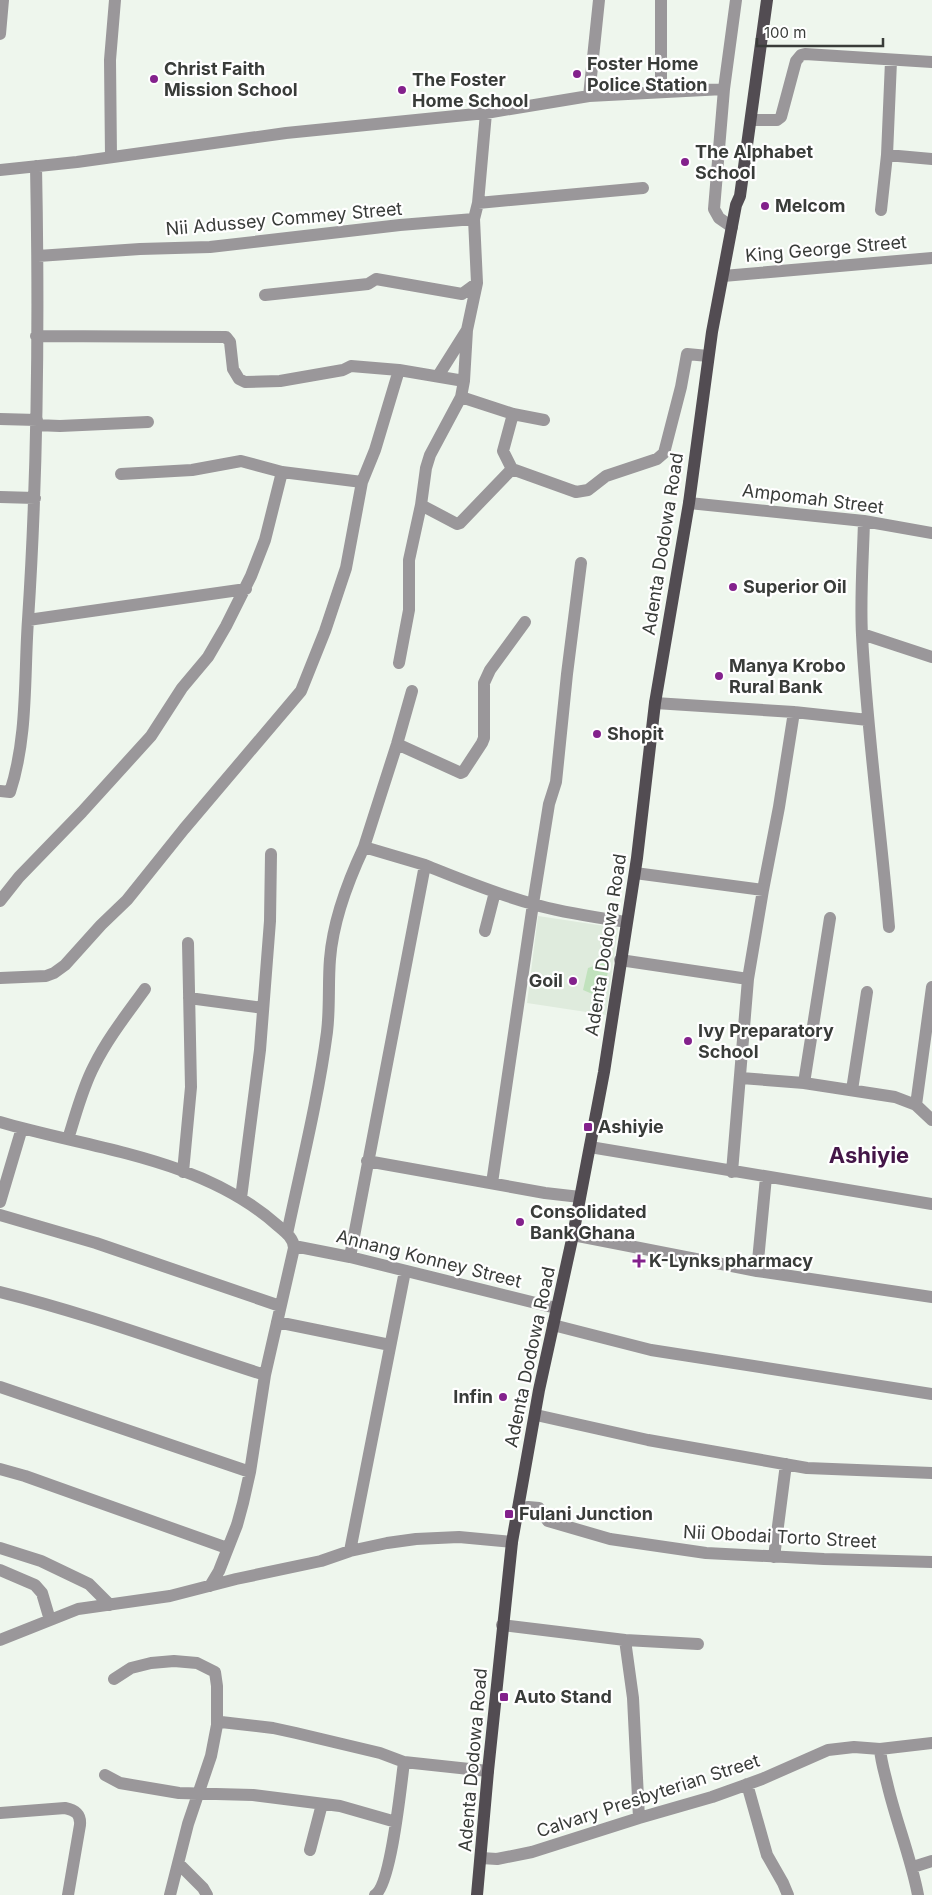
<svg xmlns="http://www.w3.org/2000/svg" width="932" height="1895" font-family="Inter,sans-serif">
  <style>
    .built { fill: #dfebdd }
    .green { fill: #c1e2bd }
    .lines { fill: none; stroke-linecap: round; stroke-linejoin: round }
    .minor { stroke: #9a979a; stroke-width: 12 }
    .major { stroke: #524c52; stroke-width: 12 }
    .poi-dot { fill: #83218c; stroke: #fff; stroke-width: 2 }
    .labels { text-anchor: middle; stroke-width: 4.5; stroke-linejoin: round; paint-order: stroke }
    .poi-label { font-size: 18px; font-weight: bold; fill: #393c39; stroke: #fff; text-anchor: start }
    .street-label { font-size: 18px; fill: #393c39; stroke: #fff }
    .district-label { font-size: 22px; font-weight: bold; fill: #441648; stroke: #fff }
  </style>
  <rect width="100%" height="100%" fill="#eef6ed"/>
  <path class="built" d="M538 916 618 928 606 1015 527 1003Z"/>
  <path class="green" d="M606 962 610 963 602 998 583 990 588 968Z"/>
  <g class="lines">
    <path class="minor" d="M0 34 3 0
      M724 89 714 209 719 218 732 227
      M661 92V0
      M589 96 599 0
      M751 120H777L781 117 796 61 801 55 805 54 932 62
      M887 155 932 159
      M111 157 110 60 115 0
      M0 170 77 162 286 133 486 113 589 96 724 89 736 0
      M478 203 643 188
      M881 210 887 155 891 61
      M38 256 140 249 210 247 400 225 474 219
      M723 276 932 258
      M265 295 368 284 376 279 462 294 477 283
      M467 330 464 381 461 397 430 455 426 468 421 505 457 524 460 523 512 469 503 451 513 414
      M36 336 226 337 230 342 233 369 239 379 245 382 280 381 343 370 351 366 399 370 464 381
      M438 376 467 330 477 283 474 219 478 203 486 113
      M461 397 513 414 544 420
      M0 419 37 420
      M36 425 60 426 148 422
      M512 469 576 492 588 490 606 476 657 459 664 453 681 387 687 354 708 356
      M121 474 192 470 241 461 282 472 362 482
      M0 497 35 498
      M689 503 864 521 932 533
      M864 521C863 559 860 597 862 635 867 733 881 830 889 927
      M28 620 246 589
      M862 634 932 657
      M399 663 409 610V560L421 505
      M655 703 794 712 868 720
      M397 744 461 773 463 772 482 743 484 738V683L490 670 525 622
      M0 791 10 792C28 737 24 677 28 620 38 468 39 317 36 166
      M364 847 397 744 412 691
      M635 873 763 890
      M0 901 19 877 82 812 151 736 182 688 208 657 226 626 251 576 265 540 282 472
      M485 931 495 892
      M620 960 748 979
      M0 978 46 976 54 973 65 965 101 925 127 900 184 829 301 691 325 631 346 568 362 482 375 450 399 370
      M189 998 263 1008
      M741 1078 804 1083 895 1097 916 1105 932 1120
      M804 1083 830 918
      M852 1090 867 992
      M916 1105 932 987
      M0 1122C92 1149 202 1158 277 1225 284 1231 294 1238 294 1248L265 1375 250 1472 243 1503 237 1525 219 1571 210 1586
      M68 1139C76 1114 82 1089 94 1066 108 1038 127 1014 145 989
      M590 1147 932 1204
      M367 1161 545 1193 580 1197
      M183 1172 191 1087 188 943
      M732 1172 748 979 763 890 779 807 794 712
      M492 1183 533 904 549 804 556 782 567 674 581 563
      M241 1198 260 1050 270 921 271 854
      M0 1202 22 1128
      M0 1215 96 1243 280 1306
      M287 1234C301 1167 318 1100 327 1032 330 1008 328 983 330 959 333 921 348 881 364 847L425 865
      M573 1235 757 1271 932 1297
      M294 1246 350 1257 556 1308
      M350 1257 425 865C460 879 496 894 533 904 563 913 595 917 626 922
      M757 1271 766 1177
      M0 1292C90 1314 177 1347 265 1375
      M277 1322 390 1345
      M553 1325 651 1350 932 1394
      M0 1387 250 1472
      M536 1415 648 1440 807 1468 932 1473
      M0 1469 25 1476 227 1548
      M517 1511 528 1507 539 1508 548 1521 610 1539 706 1553 824 1559 932 1562
      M0 1548 41 1561 89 1584 110 1605
      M350 1551 405 1271
      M774 1557 786 1464
      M0 1570 35 1585 42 1593 50 1620
      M502 1625 625 1640
      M0 1640 78 1609 170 1596 236 1579 321 1561 350 1551 387 1543 416 1539 459 1537 512 1542
      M114 1679 131 1668 151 1663 174 1661 197 1663 215 1672 217 1686V1725
      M880 1749 932 1743
      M105 1775 120 1783 179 1793 253 1795 340 1806 396 1822
      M747 1784 767 1855 783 1883 788 1895
      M0 1813 65 1808C75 1810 81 1814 80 1825L68 1895
      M639 1818 633 1698 625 1640 698 1644
      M310 1850 322 1804
      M481 1858 497 1859 532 1852 639 1818 712 1797 762 1779 828 1750 854 1747 880 1749C881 1762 885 1774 888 1787 897 1824 911 1858 918 1895
      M178 1863 203 1888 207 1895
      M913 1867 932 1861
      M170 1895 188 1824 211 1756 217 1725 221 1722 273 1728 296 1733 380 1753 404 1762 488 1771
      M375 1895C391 1885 401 1785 404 1762"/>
    <path class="major" d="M477 1895 488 1771 512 1542 539 1390 573 1235 604 1072 637 858 655 703 689 503 712 332 736 205 740 196 767 0"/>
  </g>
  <g class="poi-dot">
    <circle cx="577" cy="74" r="5"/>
    <circle cx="154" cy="79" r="5"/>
    <circle cx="402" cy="90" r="5"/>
    <circle cx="685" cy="162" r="5"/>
    <circle cx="765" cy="206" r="5"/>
    <circle cx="733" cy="587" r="5"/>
    <circle cx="719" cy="676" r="5"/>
    <circle cx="597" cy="734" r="5"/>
    <circle cx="573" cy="981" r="5"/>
    <circle cx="688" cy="1041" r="5"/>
    <rect x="583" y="1122" width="10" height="10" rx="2.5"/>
    <circle cx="520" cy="1222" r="5"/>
    <path d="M636.5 1253.5h5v5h5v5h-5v5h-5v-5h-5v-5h5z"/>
    <circle cx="503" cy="1397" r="5"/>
    <rect x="504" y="1509" width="10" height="10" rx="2.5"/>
    <rect x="499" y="1692" width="10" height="10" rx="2.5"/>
  </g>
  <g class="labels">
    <g class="poi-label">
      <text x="587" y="70">Foster Home<tspan x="587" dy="21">Police Station</tspan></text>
      <text x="164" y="75">Christ Faith<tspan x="164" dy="21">Mission School</tspan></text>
      <text x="412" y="86">The Foster<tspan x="412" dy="21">Home School</tspan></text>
      <text x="695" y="158">The Alphabet<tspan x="695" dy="21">School</tspan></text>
      <text x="775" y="212">Melcom</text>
      <text x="743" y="593">Superior Oil</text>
      <text x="729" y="672">Manya Krobo<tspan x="729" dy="21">Rural Bank</tspan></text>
      <text x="607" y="740">Shopit</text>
      <text x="563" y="987" text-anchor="end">Goil</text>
      <text x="698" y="1037">Ivy Preparatory<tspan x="698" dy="21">School</tspan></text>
      <text x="598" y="1133">Ashiyie</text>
      <text x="530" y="1218">Consolidated<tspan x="530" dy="21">Bank Ghana</tspan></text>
      <text x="649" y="1267">K-Lynks pharmacy</text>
      <text x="493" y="1403" text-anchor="end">Infin</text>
      <text x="519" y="1520">Fulani Junction</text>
      <text x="514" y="1703">Auto Stand</text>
    </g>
    <g class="street-label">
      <text transform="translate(284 219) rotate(-5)" y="6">Nii Adussey Commey Street</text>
      <text transform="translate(826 249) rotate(-5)" y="6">King George Street</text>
      <text transform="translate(813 499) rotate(7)" y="6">Ampomah Street</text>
      <text transform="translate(663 544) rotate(-81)" y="6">Adenta Dodowa Road</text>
      <text transform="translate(606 945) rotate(-81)" y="6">Adenta Dodowa Road</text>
      <text transform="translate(429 1259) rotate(14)" y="6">Annang Konney Street</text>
      <text transform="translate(530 1357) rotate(-78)" y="6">Adenta Dodowa Road</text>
      <text transform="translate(780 1537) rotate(3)" y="6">Nii Obodai Torto Street</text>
      <text transform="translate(473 1760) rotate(-85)" y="6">Adenta Dodowa Road</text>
      <text transform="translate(648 1796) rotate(-18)" y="6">Calvary Presbyterian Street</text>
    </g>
    <g class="district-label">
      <text x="869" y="1163">Ashiyie</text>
    </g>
  </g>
  <path d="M757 38v8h126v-8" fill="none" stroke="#393c39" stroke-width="2.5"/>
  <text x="764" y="38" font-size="15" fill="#393c39" stroke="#ffffff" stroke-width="4" paint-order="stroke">100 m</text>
</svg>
